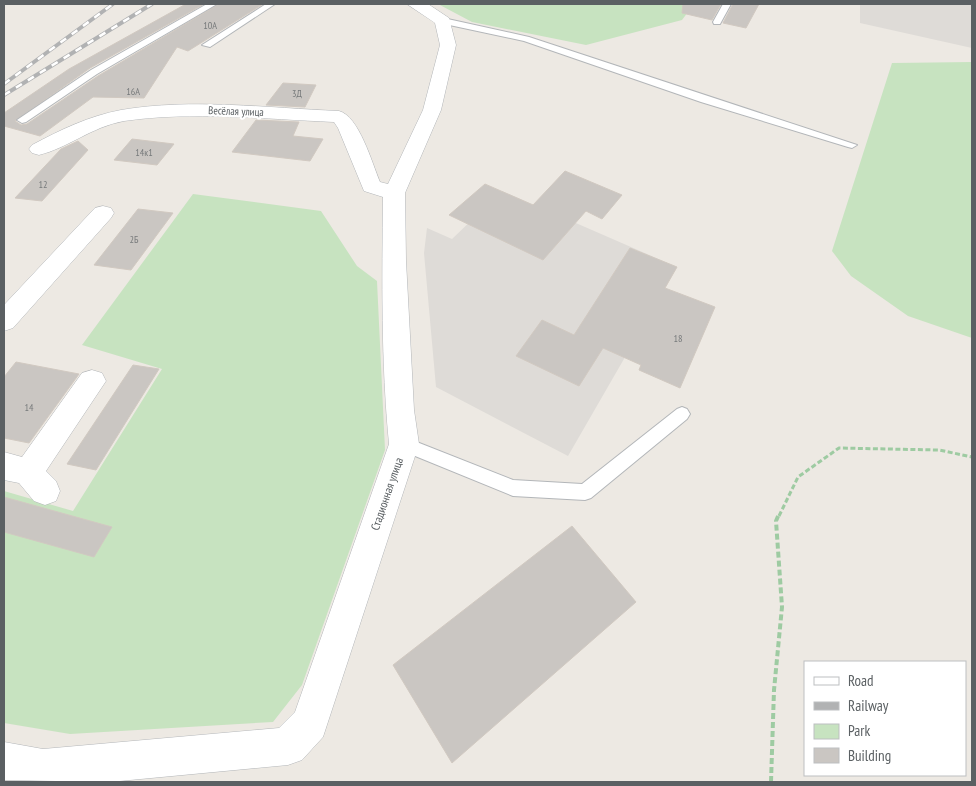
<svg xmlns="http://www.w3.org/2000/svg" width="976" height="786" font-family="'PT Sans Narrow',sans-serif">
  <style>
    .industrial { fill: #dedbd7 }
    .green { fill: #c7e3c0 }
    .building { fill: #cac6c2; stroke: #d1c9c1 }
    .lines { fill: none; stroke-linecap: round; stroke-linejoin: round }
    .lane-casing { stroke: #b3b6b9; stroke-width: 2 }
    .street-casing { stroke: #b3b6b9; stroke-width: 1 }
    .path-far1 { stroke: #9ecba2; stroke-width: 3; stroke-dasharray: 5 2.5; stroke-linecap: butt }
    .path { stroke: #9ecba2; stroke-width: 4; stroke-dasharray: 6 3; stroke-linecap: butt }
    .lane { fill: #fff; fill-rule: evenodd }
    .street { fill: #fff; fill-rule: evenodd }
    .rail-casing { stroke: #b1b2b3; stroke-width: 4 }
    .rail { stroke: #fff; stroke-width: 2.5; stroke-dasharray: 7; stroke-linecap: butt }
    .labels { text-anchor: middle; stroke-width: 4.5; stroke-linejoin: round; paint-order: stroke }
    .number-label { font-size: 10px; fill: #777a7b }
    .far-street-label { font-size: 11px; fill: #5b6063; stroke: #fff }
    .street-label { font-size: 12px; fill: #5b6063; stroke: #fff }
  </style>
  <rect width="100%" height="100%" fill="#ede9e3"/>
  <path class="industrial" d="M860 4H972V48L860 23Z
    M502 191 677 267 568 456 436 387 424 253 427 228 452 239Z"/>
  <path class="green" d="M438 4H694L682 20 586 45 472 22Z
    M972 62V338L908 316 851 276 832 251 892 63Z
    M193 194 321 211 357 266 377 281 385 450 302 685 273 722 70 734 4 723V491L73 511 162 369 82 345Z"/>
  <path class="building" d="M186 4H204L90 68 15 121 21 125 27 124 98 76 219 4H263L188 51 177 47 144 98 93 97 40 136 4 126V113L69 69Z
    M683 4H721L712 20 682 13Z
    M733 4H759L746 28 723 23Z
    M283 83 316 85 305 107 266 105Z
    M256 120 299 122 293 136 323 139 310 161 232 152Z
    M132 139 174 144 157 165 114 160Z
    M78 141 88 150 42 201 15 198 61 149Z
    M565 171 622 195 602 219 586 211 543 260 449 215 485 184 533 205Z
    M138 209 173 213 131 270 94 265Z
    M630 248 677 267 665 288 715 307 680 388 639 370 641 365 603 348 579 386 516 356 542 320 574 335Z
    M16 362 79 374 29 443 4 438V377Z
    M133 365 159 369 96 470 67 464Z
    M4 497 112 527 94 557 4 532Z
    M572 526 636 602 452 763 393 665Z"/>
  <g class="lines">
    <defs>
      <path id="lane" d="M207 4H217L97 74 26 122 22 123 17 120 91 70Z
        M266 4H275L210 47 202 45Z
        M723 4H731L720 24H714L713 22Z
        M443 18 529 37 857 145 852 148 848 147 701 102 524 41 440 23V19Z
        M682 407 687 409 690 414 687 419 591 498 585 500 513 496 398 449 396 444 398 439 404 437 513 480 582 484 677 409Z"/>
      <path id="street" d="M407 4H428L449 18 456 45 441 110 405 193 406 261 414 410 419 444 323 737 302 760 288 765 109 782 4 780V742L43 749 279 728 295 712 389 444C381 362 382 279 383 197L364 191 338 128 334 122C264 119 193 111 124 121 91 127 68 148 39 155L32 153 29 149 32 145C60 130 89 116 121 110 192 98 267 108 339 111 359 116 372 163 380 182L388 184 423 110 440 45 435 23Z
        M103 206 111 208 114 213 111 218 13 328 4 331V305L95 208Z
        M92 370 102 373 106 381 46 471 56 481 60 491 56 501 45 505 34 501 19 483 4 480V452L22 457 82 373Z"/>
    </defs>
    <use href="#lane" class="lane-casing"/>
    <use href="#street" class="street-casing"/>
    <path class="path-far1" d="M779 516 798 477 839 448 939 450 972 457"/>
    <path class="path" d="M771 782 774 690 782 607 776 521 779 514"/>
    <use href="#lane" class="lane"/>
    <use href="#street" class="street"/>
    <defs>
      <path id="rail" d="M4 84 113 4
        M4 95 152 4"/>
    </defs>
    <use href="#rail" class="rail-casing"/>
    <use href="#rail" class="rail"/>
  </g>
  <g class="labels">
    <g class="number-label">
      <text x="210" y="29">10А</text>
      <text x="133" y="95">16А</text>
      <text x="297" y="97">3Д</text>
      <text x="144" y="156">14к1</text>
      <text x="43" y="188">12</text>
      <text x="134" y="243">2Б</text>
      <text x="678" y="342">18</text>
      <text x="29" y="411">14</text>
    </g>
    <g class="far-street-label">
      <text transform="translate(236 111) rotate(2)" y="4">Весёлая улица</text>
    </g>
    <g class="street-label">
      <text transform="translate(387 494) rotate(-71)" y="4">Стадионная улица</text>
    </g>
  </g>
  <rect width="976" height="786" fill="none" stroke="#5b6063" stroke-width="10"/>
  <rect x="804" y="661" width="162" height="115" fill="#ffffff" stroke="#bdbfc1"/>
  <rect x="814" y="677" width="25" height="8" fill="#ffffff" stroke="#bdbfc1"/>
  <text x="848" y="686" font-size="15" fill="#5b6063">Road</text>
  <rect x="814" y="702" width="25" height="8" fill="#b1b2b3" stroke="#bdbfc1"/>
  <text x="848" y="711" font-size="15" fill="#5b6063">Railway</text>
  <rect x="814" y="724" width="25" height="15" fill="#c7e3c0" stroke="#bdbfc1"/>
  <text x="848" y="736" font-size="15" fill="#5b6063">Park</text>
  <rect x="814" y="748" width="25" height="15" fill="#cac6c2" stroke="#bdbfc1"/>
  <text x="848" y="761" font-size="15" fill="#5b6063">Building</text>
</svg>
